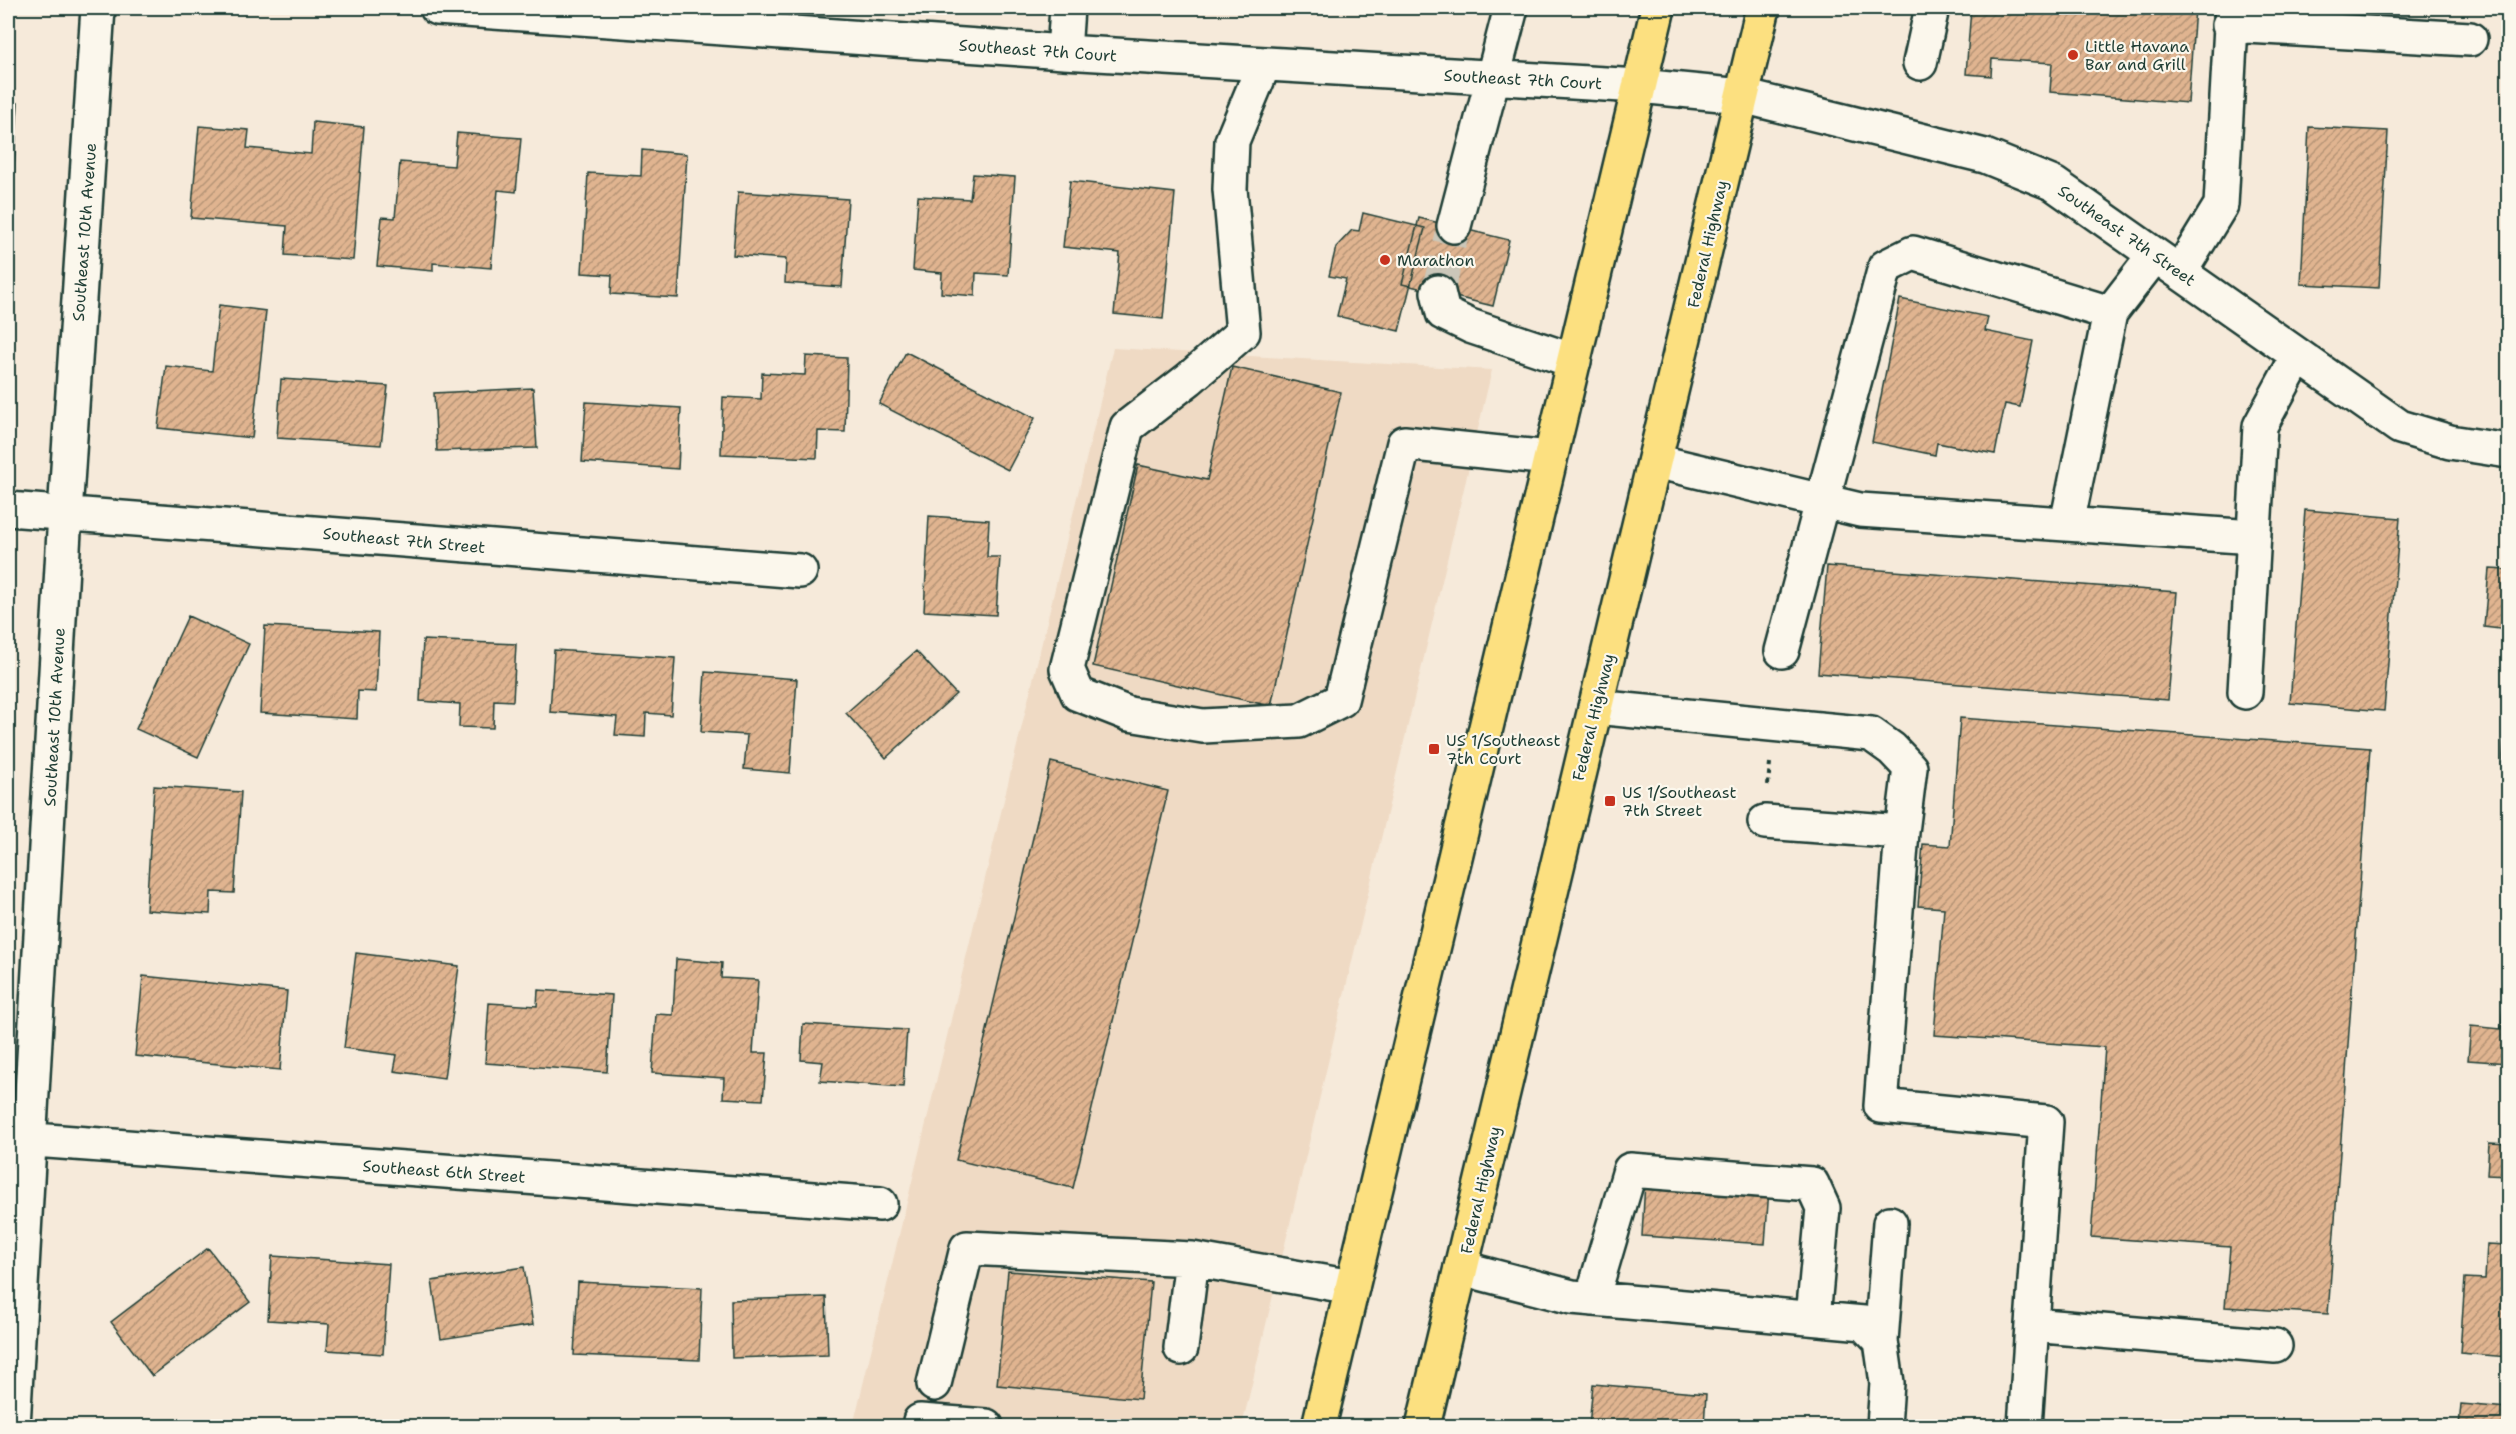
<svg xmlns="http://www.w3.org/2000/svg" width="2516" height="1434" font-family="'Shantell Sans',sans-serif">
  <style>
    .built { fill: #efdac4 }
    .building { fill: url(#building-hatch); stroke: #1f3d34; stroke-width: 1.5 }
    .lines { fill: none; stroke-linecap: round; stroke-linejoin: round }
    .minor-tunnel { stroke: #cbc7b9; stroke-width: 33; stroke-dasharray: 33 16; stroke-linecap: butt }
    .minor-casing { stroke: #1f3d34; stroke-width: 38 }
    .major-casing { stroke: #1f3d34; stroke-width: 38 }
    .path { stroke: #1f3d34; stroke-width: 4; stroke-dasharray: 4.5 4.5; stroke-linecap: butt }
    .minor { stroke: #fbf7ec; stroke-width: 33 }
    .major { stroke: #fce080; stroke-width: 33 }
    .poi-dot { fill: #c8321e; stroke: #fbf7ec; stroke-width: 2 }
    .labels { text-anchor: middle; stroke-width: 4.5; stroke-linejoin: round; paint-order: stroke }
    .poi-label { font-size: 16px; fill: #1f3d34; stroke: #fbf7ec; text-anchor: start }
    .street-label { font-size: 16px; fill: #1f3d34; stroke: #fbf7ec }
  </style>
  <defs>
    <pattern id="building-hatch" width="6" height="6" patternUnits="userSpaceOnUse" patternTransform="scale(1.5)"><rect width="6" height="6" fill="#e0b490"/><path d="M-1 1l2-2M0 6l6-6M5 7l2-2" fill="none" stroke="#b59476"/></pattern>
  </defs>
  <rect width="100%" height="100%" fill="#f6eada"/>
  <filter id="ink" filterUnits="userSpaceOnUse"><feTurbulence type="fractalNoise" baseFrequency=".0167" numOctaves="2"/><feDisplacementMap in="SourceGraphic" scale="12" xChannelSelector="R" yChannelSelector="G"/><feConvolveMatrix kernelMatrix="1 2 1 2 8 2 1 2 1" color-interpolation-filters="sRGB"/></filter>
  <g filter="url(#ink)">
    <path class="built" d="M1113 348 1492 370 1242 1426H853Z"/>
    <path class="building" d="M1971 8H2195L2188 103 2050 92 2052 63 1992 59 1991 76 1966 74Z
      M8 102 18 103 11 214H8Z
      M313 122 364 127 353 260 285 255 287 226 191 218 199 126 249 130 247 148 311 154Z
      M2309 127 2388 131 2379 288 2301 284Z
      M457 133 521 138 516 192 498 190 491 268 433 263V271L377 266 382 217 395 218 400 162 454 166Z
      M642 150 687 154 678 298 611 294 612 275 582 273 588 173 641 176Z
      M973 174 1015 177 1008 275 976 273 975 296 941 293 942 273 913 270 918 196 970 199Z
      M1070 181 1175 193 1163 319 1114 314 1120 253 1063 247Z
      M738 192 848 199 842 287 785 283 786 259 733 255Z
      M1363 213 1425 228 1399 331 1337 316 1346 279 1329 276 1336 247 1352 230 1359 231Z
      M1419 218 1509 240 1493 306 1402 284Z
      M1900 299 1988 317 1985 331 2033 341 2020 407 2005 404 1995 454 1937 443 1935 455 1872 442Z
      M219 305 266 311 252 438 158 428 166 366 212 371Z
      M906 352 1035 418 1008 470 879 404Z
      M806 356 847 358 845 432 818 431 817 458 721 454 723 397 761 399 762 373 805 375Z
      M1232 367 1341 392 1271 706 1093 666 1138 465 1207 480Z
      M281 379 388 386 381 445 277 438Z
      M533 388 537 448 437 451 434 393Z
      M586 402 681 408 678 469 582 462Z
      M2305 510 2400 518 2384 711 2290 703Z
      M929 516 989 520 987 557H1000L996 615 924 611Z
      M1827 566 2177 592 2168 700 1818 673Z
      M2489 569 2508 570V630L2484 627Z
      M188 616 249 644 198 757 136 729Z
      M265 626 379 632 376 692 358 691 357 719 260 713Z
      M423 640 516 644 513 701 494 700 493 728 459 727 460 704 420 701Z
      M554 650 675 658 671 715 646 713 645 737 615 735 617 717 550 712Z
      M916 651 956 694 886 758 846 713Z
      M705 672 797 679 790 773 744 769 747 735 701 732Z
      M1960 718 2370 748 2328 1314 2225 1307 2230 1247 2091 1237 2105 1047 1934 1035 1944 908 1918 906 1923 844 1950 846Z
      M2504 725H2508V776H2502Z
      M1051 762 1168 791 1073 1188 956 1160Z
      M154 786 241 792 234 893 211 892 210 914 146 910Z
      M2508 889V924H2506Z
      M356 953 459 966 444 1078 394 1071 397 1055 344 1048Z
      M676 959 722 963 721 978 758 980 753 1053H767L763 1100 723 1098 724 1078 652 1073 656 1014 673 1015Z
      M143 976 287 991 280 1070 135 1056Z
      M2505 984H2508V1063L2468 1060 2471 1026 2501 1029Z
      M538 990 612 995 607 1072 485 1063 489 1003 537 1006Z
      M803 1024 907 1030 903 1087 820 1081 823 1062 801 1060Z
      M2489 1143 2508 1144V1176L2487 1175Z
      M1645 1181 1769 1189 1765 1244 1642 1236Z
      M2508 1183V1213H2506Z
      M2487 1244 2508 1245V1357L2460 1353 2465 1278 2485 1279Z
      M208 1248 250 1302 152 1376 111 1322Z
      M272 1256 389 1264 383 1354 327 1350 329 1324 268 1320Z
      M524 1267 533 1325 441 1339 432 1281Z
      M1008 1271 1151 1282 1140 1399 997 1385Z
      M578 1282 702 1288 699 1360 574 1355Z
      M826 1297 828 1355 732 1358 731 1300Z
      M1593 1384 1706 1394 1704 1426H1589Z
      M2461 1404 2508 1408V1426H2459Z"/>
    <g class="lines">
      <path class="minor-tunnel" d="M1438 292 1454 226"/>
      <defs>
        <path id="minor" d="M437 8 1064 52 1639 86 1742 96 1985 156 2054 184 2400 427 2450 442 2508 451
          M2229 25 2470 39
          M1064 52 1067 8
          M1920 63 1932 8
          M1264 64 1232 141 1230 189 1243 332 1189 379 1127 427 1067 669 1078 694 1129 714 1203 726 1299 721 1341 700 1404 443 1550 458
          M1454 226 1511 8
          M2180 272 2221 205 2232 8
          M1438 292 1443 313 1470 326 1574 361
          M2110 313 2155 255
          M1655 461 1860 510 2254 537
          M8 509 800 571
          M1782 651 1885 267 1913 253 2110 313 2067 524
          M2245 692 2260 426 2298 356
          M1595 707 1871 734 1892 749 1910 768 1902 832 1765 822
          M1902 832 1881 1106 2046 1122 2025 1426
          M8 1138 880 1204
          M1461 1268 1572 1297 1864 1323 1881 1341 1887 1383 1884 1426
          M1592 1299 1630 1170 1812 1184 1823 1208 1813 1318
          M2032 1325 2275 1346
          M1881 1341 1890 1223
          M1181 1348 1192 1259
          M934 1384 967 1248 1192 1259 1352 1287
          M13 1426 65 514 98 8
          M920 1426V1421L986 1426"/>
        <path id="major" d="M1319 1426 1658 8
          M1423 1426 1763 8"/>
      </defs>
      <use href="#minor" class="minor-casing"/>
      <use href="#major" class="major-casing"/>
      <path class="path" d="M1768 785 1770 763"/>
      <use href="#minor" class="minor"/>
      <use href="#major" class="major"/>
    </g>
  </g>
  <g class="poi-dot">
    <circle cx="2073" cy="55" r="6"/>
    <circle cx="1385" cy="260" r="6"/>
    <rect x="1428" y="743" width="12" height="12" rx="3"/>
    <rect x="1604" y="795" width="12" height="12" rx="3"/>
  </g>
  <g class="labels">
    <g class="poi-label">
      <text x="2085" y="52">Little Havana<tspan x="2085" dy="18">Bar and Grill</tspan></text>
      <text x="1397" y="266">Marathon</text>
      <text x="1446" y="746">US 1/Southeast<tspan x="1446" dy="18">7th Court</tspan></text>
      <text x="1622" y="798">US 1/Southeast<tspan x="1622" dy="18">7th Street</tspan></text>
    </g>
    <g class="street-label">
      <text transform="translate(1038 50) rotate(4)" y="6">Southeast 7th Court</text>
      <text transform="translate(1523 79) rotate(3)" y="6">Southeast 7th Court</text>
      <text transform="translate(84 232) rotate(-86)" y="6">Southeast 10th Avenue</text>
      <text transform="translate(2127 235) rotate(35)" y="6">Southeast 7th Street</text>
      <text transform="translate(1707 244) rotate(-77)" y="6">Federal Highway</text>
      <text transform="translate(404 540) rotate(5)" y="6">Southeast 7th Street</text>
      <text transform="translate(54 717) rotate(-87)" y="6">Southeast 10th Avenue</text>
      <text transform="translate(1593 717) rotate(-76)" y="6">Federal Highway</text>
      <text transform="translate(444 1171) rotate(4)" y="6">Southeast 6th Street</text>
      <text transform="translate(1480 1190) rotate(-77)" y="6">Federal Highway</text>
    </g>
  </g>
  <rect width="2516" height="1434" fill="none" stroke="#fbf7ec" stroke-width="30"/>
  <rect x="15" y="15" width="2486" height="1404" fill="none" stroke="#1f3d34" stroke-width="2" filter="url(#ink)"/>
</svg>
